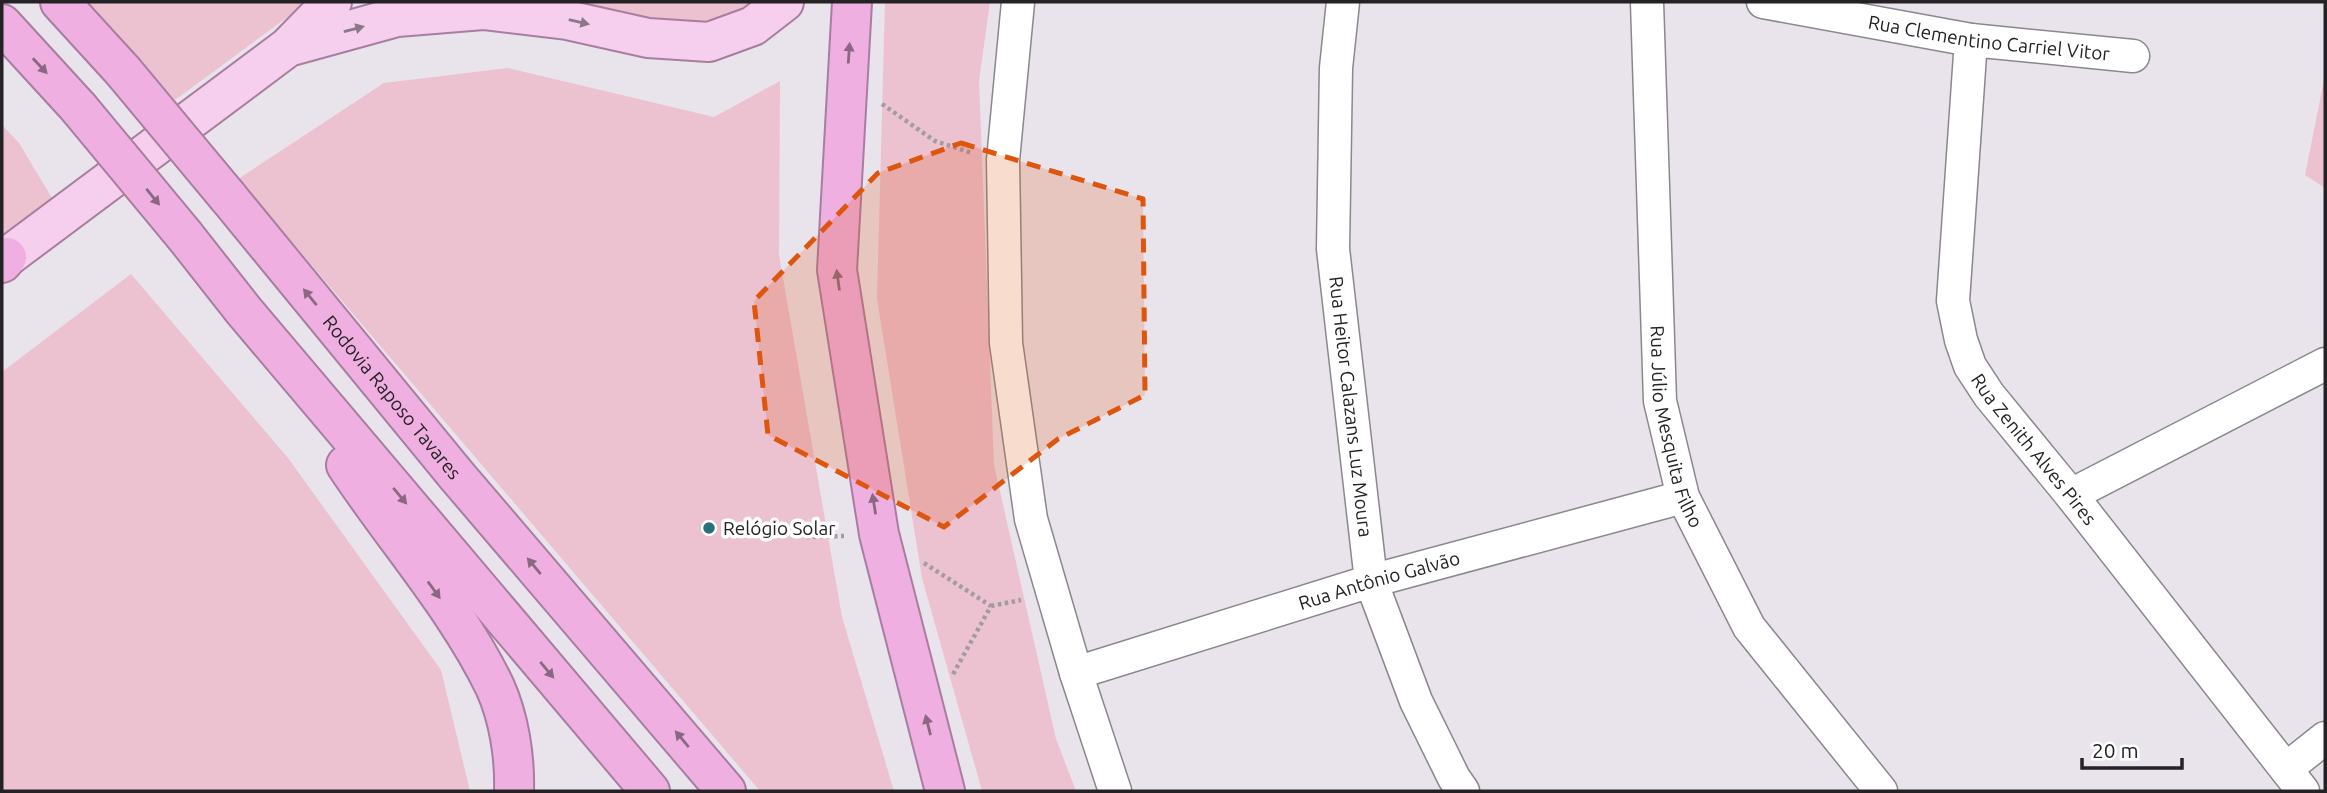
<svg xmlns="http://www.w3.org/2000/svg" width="2327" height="793" font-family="Ubuntu,sans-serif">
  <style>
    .green { fill: #ecc1d0 }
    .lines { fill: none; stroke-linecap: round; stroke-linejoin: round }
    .street-casing { stroke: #8b878f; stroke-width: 35 }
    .primary-casing { stroke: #a87e9f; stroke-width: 42 }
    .highway-casing { stroke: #a87e9f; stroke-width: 42 }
    .path { stroke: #a19ca3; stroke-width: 4.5; stroke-dasharray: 3.5 3.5; stroke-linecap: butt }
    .street { stroke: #fff; stroke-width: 32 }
    .primary { stroke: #f5cfed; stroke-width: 38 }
    .highway { stroke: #efafe1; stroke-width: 38 }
    .highway-bridge-casing { stroke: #a87e9f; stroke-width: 42; stroke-linecap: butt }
    .highway-bridge { stroke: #efafe1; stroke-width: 38 }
    .oneway { fill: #8c7889 }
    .oneway2 { fill: #8a6883 }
    .marked { fill: #de560d; fill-opacity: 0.2; stroke: #de560d; stroke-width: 5; stroke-dasharray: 14 9; stroke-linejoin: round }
    .poi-dot { fill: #277178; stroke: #fff; stroke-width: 2.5 }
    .labels { text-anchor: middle; stroke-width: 7; stroke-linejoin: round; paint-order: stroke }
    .street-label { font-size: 19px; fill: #242225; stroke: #fff }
    .poi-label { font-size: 19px; fill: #242225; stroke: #fff; text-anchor: start }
  </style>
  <rect width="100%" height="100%" fill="#e9e3ec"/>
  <path class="green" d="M77 2H308L175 100Z
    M534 2H762L706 26Z
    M885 2H990L979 81 994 465 1056 739 1076 791H982L922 578 877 299Z
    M508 68 714 117 780 81 779 255 842 617 894 791H760L238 179 384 83Z
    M2325 75V188L2305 175Z
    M2 125 19 143 58 208 2 243Z
    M131 274 288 458 441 670 470 791H2V372Z"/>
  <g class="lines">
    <defs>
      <g id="street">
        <path d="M1018 2 1003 160 1006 343 1031 519 1076 673 1115 791"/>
        <path id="s1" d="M1343 2 1336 68 1333 249 1371 581 1416 701 1454 778 1463 791"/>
        <path id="s2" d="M1647 2 1660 401 1683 497 1749 627 1881 791"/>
        <path id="s3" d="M1763 2 1971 40 2133 56"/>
        <path id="s4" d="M1971 40 1953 301 1961 340 1970 366 1989 395 2071 495 2303 791"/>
        <path d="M2071 495 2325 364"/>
        <path id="s5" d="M1076 673 1371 581 1683 497"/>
        <path d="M2286 769 2325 738"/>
      </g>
      <path id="primary" d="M288 47 397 17 483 10 567 20 648 38 709 42 753 26 784 2
        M7 257 288 47 332 2"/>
      <g id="highway">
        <path d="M60 2 123 71"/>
        <path d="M852 2 837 270 879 534 945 791"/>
        <path d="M2 24 78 107"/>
        <path id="s6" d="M228 197 457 476 726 791"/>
        <path d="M185 236 244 311 650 791"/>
        <path d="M2 263 7 257"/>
        <path d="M346 465C394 538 457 608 495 687 509 718 515 757 514 791"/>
      </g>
    </defs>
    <use href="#street" class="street-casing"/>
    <use href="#primary" class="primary-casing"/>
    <use href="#highway" class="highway-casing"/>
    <path class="path" d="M882 104 935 141 972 153
      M806 537 844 536
      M924 563 991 606 952 676
      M991 606 1021 600"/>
    <use href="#street" class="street"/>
    <use href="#primary" class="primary"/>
    <use href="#highway" class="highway"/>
    <defs>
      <path id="highway-bridge" d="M123 71 228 197
        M78 107 185 236"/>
    </defs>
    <use href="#highway-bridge" class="highway-bridge-casing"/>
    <use href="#highway-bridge" class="highway-bridge"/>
  </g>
  <defs><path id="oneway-solid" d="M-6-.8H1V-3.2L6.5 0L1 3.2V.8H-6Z" transform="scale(1.75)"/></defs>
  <g class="oneway">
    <use href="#oneway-solid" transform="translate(579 22) rotate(13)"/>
    <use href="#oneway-solid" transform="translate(354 29) rotate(-15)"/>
  </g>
  <g class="oneway2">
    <use href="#oneway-solid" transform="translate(849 53) rotate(-86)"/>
    <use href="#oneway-solid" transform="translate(40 66) rotate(47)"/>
    <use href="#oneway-solid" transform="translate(153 197) rotate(51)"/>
    <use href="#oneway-solid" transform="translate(838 280) rotate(-98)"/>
    <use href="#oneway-solid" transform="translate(310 297) rotate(-129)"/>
    <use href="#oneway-solid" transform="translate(400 496) rotate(50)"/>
    <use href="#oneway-solid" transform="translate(874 504) rotate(-99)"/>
    <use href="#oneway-solid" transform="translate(534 566) rotate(-130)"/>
    <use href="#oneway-solid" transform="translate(434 590) rotate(54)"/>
    <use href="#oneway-solid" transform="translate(547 670) rotate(50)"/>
    <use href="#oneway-solid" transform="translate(928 725) rotate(-104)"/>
    <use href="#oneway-solid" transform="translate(682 739) rotate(-130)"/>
  </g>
  <path class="marked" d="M961 143 1143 199 1145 395 1058 439 944 527 768 435 754 301 878 173Z"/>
  <circle class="poi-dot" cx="709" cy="528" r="7"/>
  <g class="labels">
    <g class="street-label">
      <text dy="7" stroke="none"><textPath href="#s3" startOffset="229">Rua Clementino Carriel Vitor</textPath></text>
      <text dy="7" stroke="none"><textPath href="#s6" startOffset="259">Rodovia Raposo Tavares</textPath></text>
      <text dy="7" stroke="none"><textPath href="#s1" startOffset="406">Rua Heitor Calazans Luz Moura</textPath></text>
      <text dy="7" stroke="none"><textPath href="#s2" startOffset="427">Rua Júlio Mesquita Filho</textPath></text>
      <text dy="7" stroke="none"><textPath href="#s4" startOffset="434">Rua Zenith Alves Pires</textPath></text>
      <text dy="7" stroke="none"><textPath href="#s5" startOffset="317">Rua Antônio Galvão</textPath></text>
    </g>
    <g class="poi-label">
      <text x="723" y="535">Relógio Solar</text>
    </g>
  </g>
  <rect width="2327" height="793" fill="none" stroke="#242225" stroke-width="7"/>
  <path d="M2082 758v10h100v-10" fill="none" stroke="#242225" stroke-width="3.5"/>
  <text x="2092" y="758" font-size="21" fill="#242225" stroke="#ffffff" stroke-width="5" paint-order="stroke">20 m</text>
</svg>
